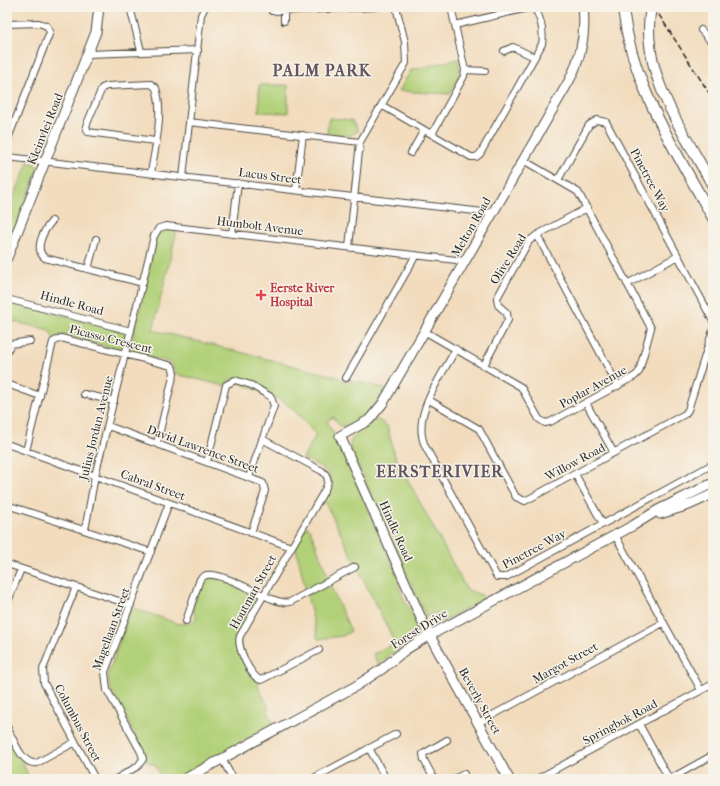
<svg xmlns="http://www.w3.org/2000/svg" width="720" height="786" font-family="'IM FELL French Canon',serif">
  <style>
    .green { fill: #b1d077; stroke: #6e7e51 }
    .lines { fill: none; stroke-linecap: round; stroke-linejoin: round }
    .street-casing { stroke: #494641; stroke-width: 8 }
    .secondary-casing { stroke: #494641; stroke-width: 11 }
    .primary-casing { stroke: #494641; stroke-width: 12 }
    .street { stroke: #fff; stroke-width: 6 }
    .secondary { stroke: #fff; stroke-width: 9 }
    .primary { stroke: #fff; stroke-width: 10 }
    .rail { stroke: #2b2b2b; stroke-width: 1.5; stroke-dasharray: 6 3; stroke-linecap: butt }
    .health-dot { fill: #e0444e; stroke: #f7f3e8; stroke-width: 1.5 }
    .labels { text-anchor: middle; stroke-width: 3; stroke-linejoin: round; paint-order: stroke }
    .street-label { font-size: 12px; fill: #2b2b2b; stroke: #f7f3e8 }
    .health-label { font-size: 12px; font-weight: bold; fill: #be3a42; stroke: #f7f3e8; text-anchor: start }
    .district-label { font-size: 16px; font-weight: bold; letter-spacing: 1px; fill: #635461; stroke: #f7f3e8 }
  </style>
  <rect width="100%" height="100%" fill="#f7f3e8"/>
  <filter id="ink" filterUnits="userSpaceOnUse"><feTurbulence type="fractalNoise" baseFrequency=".025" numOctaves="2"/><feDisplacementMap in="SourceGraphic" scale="8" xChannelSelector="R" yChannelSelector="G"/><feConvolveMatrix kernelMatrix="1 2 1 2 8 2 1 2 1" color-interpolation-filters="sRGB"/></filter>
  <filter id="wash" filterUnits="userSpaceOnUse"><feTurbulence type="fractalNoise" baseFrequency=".012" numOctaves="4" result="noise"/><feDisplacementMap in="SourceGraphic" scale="16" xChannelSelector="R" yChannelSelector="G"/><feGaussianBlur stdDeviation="0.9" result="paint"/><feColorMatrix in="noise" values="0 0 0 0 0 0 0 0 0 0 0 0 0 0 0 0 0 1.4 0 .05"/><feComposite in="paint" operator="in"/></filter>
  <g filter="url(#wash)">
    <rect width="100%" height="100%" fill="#f2dcbd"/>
    <path class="green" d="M458 59 460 72 450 94 399 91 411 70Z
      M259 85H288V113L259 112Z
      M329 118 352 120 358 131 350 136 327 133Z
      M28 162 37 165 38 169 7 250V215Z
      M166 229 177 230 153 330 338 377 344 381 351 382V380L386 389C378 403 360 429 340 426L333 417 327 421 339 444 399 578C395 589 412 611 416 622L415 623 416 628 411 639 378 664 373 654 395 643 323 498C338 470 326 471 303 458L316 435 294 410 281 400 231 379 224 386 176 374 171 363 169 362 131 353 130 350 157 236 160 232Z
      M7 301 122 331 127 337 124 349 121 350 62 335 54 339 49 330 7 320Z
      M377 419 387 426 395 456 467 590 482 595 484 599 442 622 435 612 426 617 393 544V538L397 533 395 529H389L385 525 350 448C348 435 367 427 377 419Z
      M307 526 310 529 329 579 306 591 295 545Z
      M211 576 255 592 259 598 236 642 239 652 259 682 258 687 270 709 267 710 274 724 176 779H163L155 765 146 761 145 754 110 688 108 675 131 607 179 624 191 623 196 618 193 608 202 579Z
      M329 583 351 631 343 636 318 639 307 595Z
      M7 732 23 762 29 779H7Z"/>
  </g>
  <g filter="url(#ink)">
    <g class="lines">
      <defs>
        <path id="street" d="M130 7 141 51
          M272 11 375 7
          M284 11V21
          M7 24 39 23 47 26 50 32 7 141
          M701 30 713 44
          M504 51 513 47 534 57
          M88 54 198 50
          M465 70 485 71
          M383 106 471 157H476L480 154 542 44C544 34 541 13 532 7L455 25
          M189 122 360 142
          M432 134 464 76 465 70 451 7
          M411 153 424 130
          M7 157 492 213
          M151 173C155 147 164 114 156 88L151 84 107 86 102 88 86 126 88 132 155 141
          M183 177 201 15 205 7
          M558 180 589 125 597 120 606 122 713 321
          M296 190 303 135
          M52 221C44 230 33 249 45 258L143 283
          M232 234 238 183
          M537 235 618 386
          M349 247 360 142 406 63 405 42 396 7
          M88 269 96 239
          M627 284 678 256
          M7 299 131 331
          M424 331 521 387 539 419 545 423 550 422 635 376 639 372 651 328 578 192 523 160
          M456 349C441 377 411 415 425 446L497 577H506L713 464
          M7 351 11 344 30 341
          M484 365 508 320 507 313 498 305 497 298 529 241 537 235 587 208
          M346 378 416 255
          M7 384 40 396
          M84 394 114 401
          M429 400 479 429 516 497 525 501 685 414 688 410 713 330
          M586 403 614 453
          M108 426 263 483 265 491 251 533
          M262 439 322 471C331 478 328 484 323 493L240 636C236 646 251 678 261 680L319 650
          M7 444 291 547
          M26 451 53 342 61 338 172 366 174 373 157 443
          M207 462 226 385 235 380 251 385 271 397 274 406 249 477
          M575 474 603 524
          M7 505 151 552
          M85 530 95 476 154 236 159 228 166 226 465 261
          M615 535 701 690
          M7 564 131 605
          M76 587 43 669 44 683 95 779
          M7 604 21 569
          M186 621 200 579 206 575C227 571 274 607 290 602L355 567
          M478 723 663 623
          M639 724 669 779
          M7 727C13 738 22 766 37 763L75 742
          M369 748 386 779
          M222 759 233 779
          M116 779 138 766 143 759 141 752 107 690 105 672 169 503
          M312 779 396 734
          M434 779 424 760 423 754 447 740
          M454 779 464 774
          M537 779 713 684
          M670 779 713 755"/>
        <path id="secondary" d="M7 258 96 32 99 7
          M660 514 689 505 713 494
          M185 779 356 686 382 669 405 650 423 639 634 525 658 510 713 483
          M509 779 425 627 340 436 369 420 383 403 569 81C581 58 586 33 583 7"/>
        <path id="primary" d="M623 7C631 85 676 151 713 218
          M651 7C639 73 683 130 713 186"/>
      </defs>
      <use href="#street" class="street-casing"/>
      <use href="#secondary" class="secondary-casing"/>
      <use href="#primary" class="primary-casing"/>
      <use href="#street" class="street"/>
      <use href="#secondary" class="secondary"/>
      <use href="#primary" class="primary"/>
      <path class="rail" d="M654 7 713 99"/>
    </g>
  </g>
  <path class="health-dot" d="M259 289h4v4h4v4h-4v4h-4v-4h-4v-4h4z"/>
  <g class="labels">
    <g class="street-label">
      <text transform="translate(45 129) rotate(-68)" y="4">Kleinvlei Road</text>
      <text transform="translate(270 176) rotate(7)" y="4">Lacus Street</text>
      <text transform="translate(650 180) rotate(62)" y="4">Pinetree Way</text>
      <text transform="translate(260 226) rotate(7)" y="4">Humbolt Avenue</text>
      <text transform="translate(471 227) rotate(-60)" y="4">Melton Road</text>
      <text transform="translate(508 259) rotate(-58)" y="4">Olive Road</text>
      <text transform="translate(72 303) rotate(15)" y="4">Hindle Road</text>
      <text transform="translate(111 339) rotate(14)" y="4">Picasso Crescent</text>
      <text transform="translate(593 387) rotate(-29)" y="4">Poplar Avenue</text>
      <text transform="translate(96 428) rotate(-76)" y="4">Julius Jordan Avenue</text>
      <text transform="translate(203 449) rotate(20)" y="4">David Lawrence Street</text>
      <text transform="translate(575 462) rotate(-28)" y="4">Willow Road</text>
      <text transform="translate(153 485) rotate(20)" y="4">Cabral Street</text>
      <text transform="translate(396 531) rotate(66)" y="4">Hindle Road</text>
      <text transform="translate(534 549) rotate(-28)" y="4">Pinetree Way</text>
      <text transform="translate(253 592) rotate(-61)" y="4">Houtman Street</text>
      <text transform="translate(111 629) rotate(-70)" y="4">Magellaan Street</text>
      <text transform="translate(419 629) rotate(-32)" y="4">Forest Drive</text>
      <text transform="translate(565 663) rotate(-29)" y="4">Margot Street</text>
      <text transform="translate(480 701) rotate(61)" y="4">Beverly Street</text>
      <text transform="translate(620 722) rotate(-28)" y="4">Springbok Road</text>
      <text transform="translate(78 723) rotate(62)" y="4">Columbus Street</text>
    </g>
    <g class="health-label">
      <text x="270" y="292">Eerste River<tspan x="270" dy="14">Hospital</tspan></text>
    </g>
    <g class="district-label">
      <text x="322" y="76">PALM PARK</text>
      <text x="440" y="477">EERSTERIVIER</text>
    </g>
  </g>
  <rect width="720" height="786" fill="none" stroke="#f7f3e8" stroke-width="24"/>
</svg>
